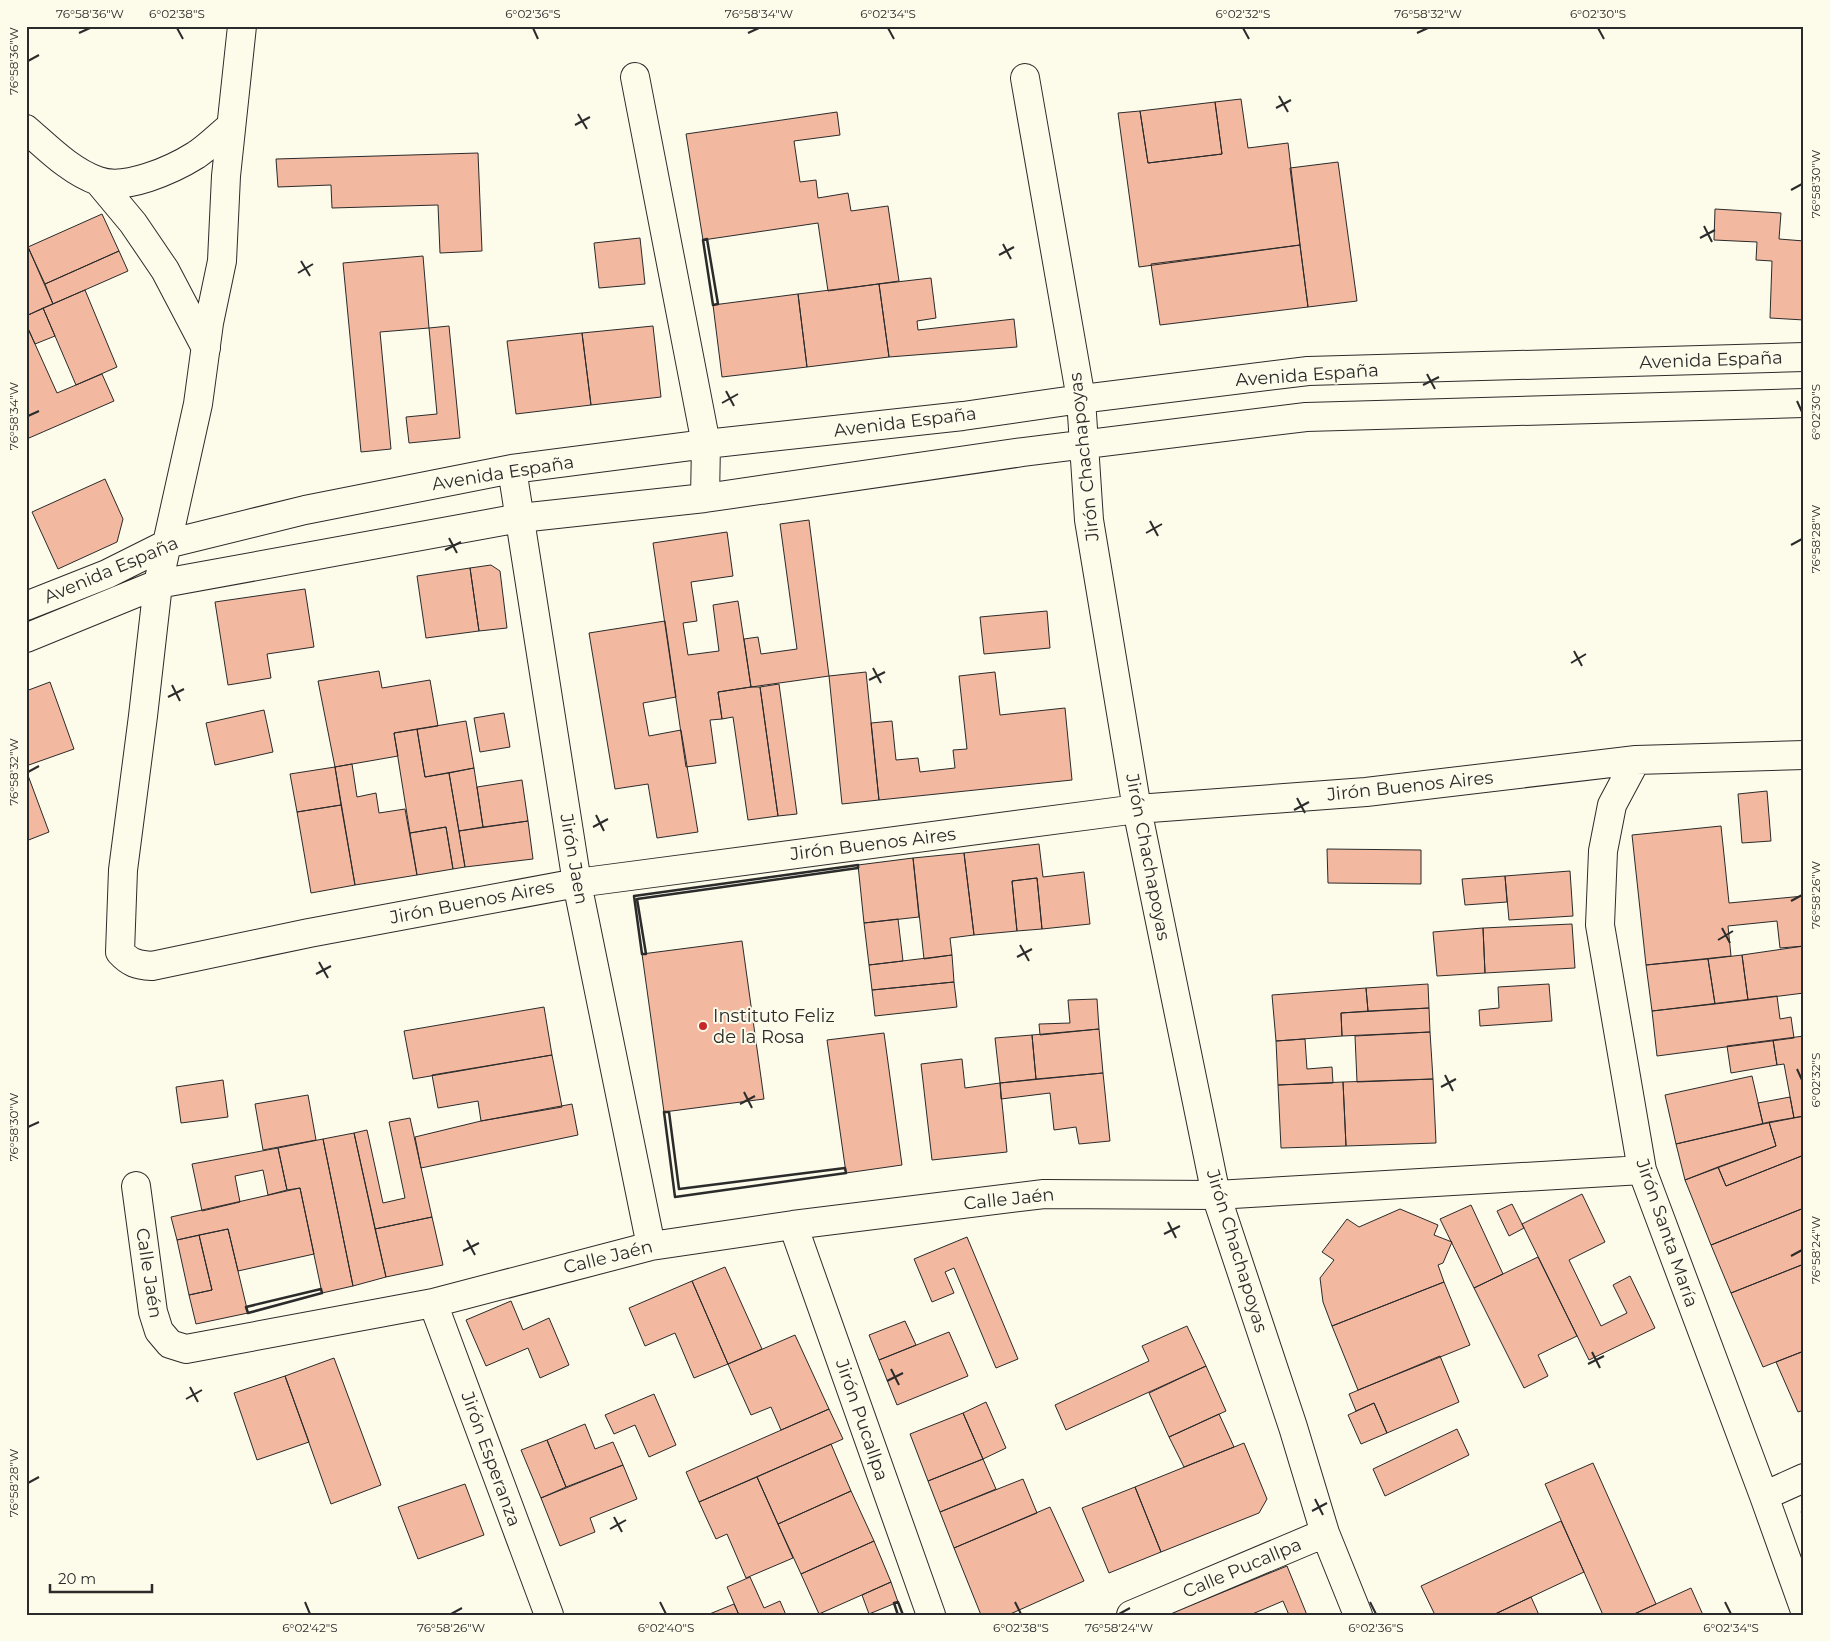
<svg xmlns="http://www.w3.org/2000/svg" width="1830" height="1641" font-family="Montserrat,sans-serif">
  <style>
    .building { fill: #f2b8a0; stroke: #2b2b2b }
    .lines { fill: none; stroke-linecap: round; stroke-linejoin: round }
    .minor-casing { stroke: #2b2b2b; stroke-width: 30 }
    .minor { stroke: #fdfbea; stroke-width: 28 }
    .wall { stroke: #2b2b2b; stroke-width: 2.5 }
    .ticks { fill: none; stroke: #2b2b2b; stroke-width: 2 }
    .poi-dot { fill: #c62828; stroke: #fdfbea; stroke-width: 2 }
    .labels { text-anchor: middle; stroke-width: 4; stroke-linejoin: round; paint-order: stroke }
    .street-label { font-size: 18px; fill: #2b2b2b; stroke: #fdfbea }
    .poi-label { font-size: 18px; fill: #2b2b2b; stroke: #fdfbea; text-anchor: start }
    .neatline { fill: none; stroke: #2b2b2b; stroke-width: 2 }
    .ticks-label { font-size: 12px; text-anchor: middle; fill: #2b2b2b }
  </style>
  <rect width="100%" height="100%" fill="#fdfbea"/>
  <path class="building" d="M1241 99 1248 148 1288 143 1300 245 1139 267 1118 113 1140 111 1148 163 1222 154 1215 102Z
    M1215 102 1222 154 1148 163 1140 111Z
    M837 112 840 135 794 141 800 182 816 180 818 198 848 193 851 211 888 206 899 281 828 291 818 223 703 240 686 134Z
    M478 153 482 251 440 253 438 205 332 208 331 185 278 187 276 159Z
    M1338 162 1357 301 1308 307 1290 168Z
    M1715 209 1781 213 1779 239 1804 241V320L1770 318 1772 261 1756 260 1757 242 1714 240Z
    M102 214 119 251 45 284 28 247Z
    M640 238 645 284 599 288 594 243Z
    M1300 245 1308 307 1160 325 1151 264Z
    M26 247H28L53 304 26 316Z
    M119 251 128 271 53 304 45 284Z
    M423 256 429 328 380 332 391 449 361 452 343 263Z
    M931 278 936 318 917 321 918 330 1014 319 1017 347 889 357 879 284Z
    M879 284 889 357 807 367 798 294Z
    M85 290 117 367 76 385 43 308Z
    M798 294 807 367 722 377 713 305Z
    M43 308 55 336 35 344 26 324V316Z
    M26 324 57 393 102 374 114 401 29 438 26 432Z
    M449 326 460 438 409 443 406 417 437 414 429 328Z
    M653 326 661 397 591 405 582 333Z
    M582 333 591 405 516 414 507 341Z
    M105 479 123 519 117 542 58 569 32 512Z
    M809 520 829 676 751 687 744 639 758 637 761 654 797 649 780 524Z
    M727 532 733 576 691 582 697 621 683 623 688 655 719 651 713 605 738 601 751 687 718 692 722 719 710 720 716 763 686 767 653 543Z
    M491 565 500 571 507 628 479 631 470 568Z
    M470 568 479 631 426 638 417 576Z
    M305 589 314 647 267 654 271 678 228 685 215 602Z
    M1047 611 1050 648 984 654 980 617Z
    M665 621 676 697 643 703 649 736 681 730 698 832 657 838 648 784 615 789 589 633Z
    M379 671 382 688 430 680 438 726 394 733 398 756 335 767 318 681Z
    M866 672 879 800 842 804 829 676Z
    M995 672 1000 715 1065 708 1072 780 879 800 871 723 892 721 896 760 918 758 920 772 955 768 953 750 967 749 959 676Z
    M50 682 74 749 26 766V691Z
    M779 684 797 814 778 816 760 687Z
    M751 687H760L778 816 748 820 733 717 722 719 718 692Z
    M264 710 273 752 215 765 206 723Z
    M504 713 510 747 480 752 474 718Z
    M466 721 474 768 425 777 417 729Z
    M417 729 425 777 449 773 465 867 453 869 446 827 410 833 394 733Z
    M352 764 357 797 376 793 379 813 405 809 417 875 355 885 335 767Z
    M335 767 341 805 297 812 290 774Z
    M474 768 483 827 459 831 449 773Z
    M26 770 49 832 26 841Z
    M522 780 528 821 483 827 477 787Z
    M1767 791 1771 841 1742 843 1738 794Z
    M341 805 355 885 311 893 297 812Z
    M528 821 533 859 465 867 459 831Z
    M1721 826 1729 903 1804 896V946L1780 948 1777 921 1728 926 1731 956 1646 965 1632 835Z
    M446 827 453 869 417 875 410 833Z
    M1039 844 1043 877 1084 872 1090 924 1042 929 1037 878 1012 881 1017 931 974 935 964 853Z
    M1327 849 1421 850V884L1328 883Z
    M964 853 974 935 950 938 952 955 924 959 913 858Z
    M913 858 919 917 864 923 858 865Z
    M1570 871 1573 916 1509 920 1505 876Z
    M1505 876 1507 902 1465 905 1462 879Z
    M1037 878 1042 929 1017 931 1012 881Z
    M898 919 903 961 869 965 864 923Z
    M1572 924 1575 968 1485 973 1483 928Z
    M1483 928 1485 973 1437 976 1433 932Z
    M742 941 764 1099 664 1112 642 954Z
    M1804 946V993L1748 1000 1742 955Z
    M952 955 954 982 872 990 869 965Z
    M1742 955 1748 1000 1715 1004 1708 959Z
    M1708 959 1715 1004 1652 1011 1646 965Z
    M954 982 957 1007 875 1016 872 990Z
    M1428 984 1429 1008 1368 1011 1366 988Z
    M1549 984 1552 1021 1480 1026 1479 1010 1499 1008 1498 987Z
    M1366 988 1368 1011 1341 1013 1342 1036 1276 1041 1272 995Z
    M1777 996 1780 1019 1791 1017 1794 1038 1657 1056 1652 1011Z
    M1097 999 1099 1029 1040 1035 1039 1024 1070 1023 1068 1000Z
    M544 1007 552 1055 413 1079 404 1031Z
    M1429 1008 1430 1032 1342 1036 1341 1013Z
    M1099 1029 1103 1073 1036 1079 1032 1035Z
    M1430 1032 1433 1079 1357 1082 1355 1036Z
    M884 1033 902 1165 846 1173 827 1040Z
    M1032 1035 1036 1079 1000 1083 995 1038Z
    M1804 1036V1116L1794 1118 1784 1064 1777 1065 1773 1040Z
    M1305 1039 1307 1069 1332 1067 1333 1083 1278 1085 1276 1041Z
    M1773 1040 1777 1065 1731 1073 1727 1046Z
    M552 1055 562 1107 481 1121 478 1101 438 1108 432 1075Z
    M962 1059 965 1088 1000 1083 1007 1152 932 1160 921 1064Z
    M1103 1073 1110 1141 1079 1144 1076 1127 1054 1130 1050 1093 1001 1099 1000 1083Z
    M1752 1076 1763 1124 1676 1144 1665 1095Z
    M1433 1079 1436 1143 1346 1146 1343 1082Z
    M223 1080 228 1117 181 1123 176 1087Z
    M1343 1082 1346 1146 1281 1148 1278 1085Z
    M308 1095 316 1140 263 1150 255 1104Z
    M1790 1097 1794 1118 1763 1124 1758 1103Z
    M572 1104 578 1135 421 1168 415 1137 481 1121Z
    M1804 1116V1155L1726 1186 1718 1167 1776 1146 1769 1122Z
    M410 1118 432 1217 375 1229 354 1133 367 1130 383 1203 405 1198 389 1122Z
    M1769 1122 1776 1146 1685 1180 1676 1144Z
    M354 1133 386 1277 353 1286 323 1139Z
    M323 1139 353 1286 322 1293 300 1188 287 1190 278 1148Z
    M278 1148 287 1190 268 1195 263 1170 235 1176 240 1202 202 1211 192 1164Z
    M1804 1155V1208L1711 1245 1685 1180 1718 1167 1726 1186Z
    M300 1188 314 1254 238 1271 228 1229 177 1240 171 1217Z
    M1582 1194 1605 1242 1569 1260 1601 1326 1627 1313 1613 1285 1630 1276 1655 1328 1589 1360 1522 1224Z
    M1512 1204 1524 1228 1509 1236 1497 1211Z
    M1471 1205 1503 1274 1474 1288 1440 1219Z
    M1804 1208V1264L1731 1293 1711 1245Z
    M1400 1209 1438 1225 1434 1235 1452 1242 1443 1263 1438 1265 1444 1282 1332 1326 1323 1302 1320 1278 1334 1260 1322 1252 1347 1219 1359 1227Z
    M432 1217 443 1265 386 1277 375 1229Z
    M228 1229 248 1313 196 1324 189 1295 212 1290 199 1235Z
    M199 1235 212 1290 189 1295 177 1240Z
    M967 1237 1018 1359 996 1368 954 1268 945 1272 954 1293 932 1302 914 1259Z
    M1538 1257 1577 1336 1538 1355 1548 1376 1524 1388 1474 1288Z
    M1804 1264V1351L1763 1367 1731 1293Z
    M725 1267 762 1349 728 1364 692 1281Z
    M692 1281 728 1364 694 1378 675 1333 645 1346 629 1308Z
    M1444 1282 1470 1345 1358 1390 1332 1326Z
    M511 1301 523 1330 549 1318 569 1365 540 1378 528 1348 486 1366 466 1320Z
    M905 1321 916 1345 879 1360 869 1335Z
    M1187 1326 1206 1366 1066 1430 1055 1405 1149 1361 1142 1346Z
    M949 1332 968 1376 897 1405 879 1360Z
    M795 1335 829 1409 781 1430 771 1407 751 1415 728 1364Z
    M1804 1351V1410L1798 1412 1776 1362Z
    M1440 1356 1459 1402 1387 1433 1374 1403 1356 1411 1349 1394Z
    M334 1358 381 1485 331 1504 285 1376Z
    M1206 1366 1226 1411 1169 1437 1149 1393Z
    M285 1376 309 1442 257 1460 234 1393Z
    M654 1394 676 1445 649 1457 635 1425 614 1434 605 1415Z
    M986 1402 1006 1448 983 1459 963 1413Z
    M1374 1403 1387 1433 1361 1444 1348 1415Z
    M829 1409 843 1439 699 1502 686 1472Z
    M963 1413 983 1459 928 1481 910 1434Z
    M1219 1414 1234 1447 1184 1467 1169 1437Z
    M585 1424 595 1449 613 1442 623 1465 566 1487 547 1440Z
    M1457 1429 1469 1455 1385 1496 1373 1469Z
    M547 1440 566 1487 541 1498 521 1450Z
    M1244 1443 1267 1499 1259 1513 1161 1552 1135 1487Z
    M831 1444 851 1491 778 1524 757 1477Z
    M983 1459 996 1489 940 1512 928 1481Z
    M1593 1463 1656 1604 1632 1615H1603L1545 1484Z
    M623 1465 637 1499 590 1518 595 1532 560 1546 541 1498Z
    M757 1477 793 1558 746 1578 727 1534 716 1539 699 1502Z
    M1023 1479 1037 1513 954 1548 940 1512Z
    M465 1484 484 1535 418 1559 398 1507Z
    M1135 1487 1161 1552 1109 1573 1082 1508Z
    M851 1491 874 1541 801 1574 778 1524Z
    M1050 1507 1084 1581 1008 1615H981L954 1548Z
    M1561 1521 1584 1572 1493 1615H1435L1421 1586Z
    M874 1541 891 1582 819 1614 801 1574Z
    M1287 1566 1307 1615H1289L1283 1601 1250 1615H1167Z
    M750 1577 764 1608 780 1601 786 1615H739L727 1587Z
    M891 1582 898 1602 869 1614 862 1595Z
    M1691 1588 1703 1615H1632L1656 1604Z
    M1531 1597 1539 1615H1493Z
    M734 1604 739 1615H707Z"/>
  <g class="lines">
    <defs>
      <path id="minor" d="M242 26 226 176 222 261 209 323 198 404 158 584 143 716 123 870 120 952C130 963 137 965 152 966L309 933 577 883 1137 809 1366 792 1636 760 1804 755
        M635 77 706 444 705 498
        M1025 78 1081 399 1089 520 1137 809 1216 1195 1293 1427 1325 1533 1358 1615
        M26 129C48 148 70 171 98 181 125 191 172 170 196 155 208 147 220 135 231 126
        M98 181 133 223 165 270 206 348
        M512 469 577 883 651 1246
        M26 606 107 574 167 544 305 510 512 469 706 444 963 416 1081 399 1308 371 1804 357
        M26 638 158 584 520 518 705 498 1023 452 1306 417 1804 403
        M1636 760 1612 805 1603 851 1600 925 1642 1170 1764 1496 1804 1608
        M136 1186 153 1312 159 1331 170 1344 186 1349 433 1303 651 1246 793 1225 1044 1194 1216 1195 1642 1170
        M793 1225 931 1615
        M433 1303 549 1615
        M1764 1496 1804 1478
        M1131 1615 1325 1533"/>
    </defs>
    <use href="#minor" class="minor-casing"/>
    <use href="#minor" class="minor"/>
    <path class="wall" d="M707 239 718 304 713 305 703 240Z
      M858 865V868L637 899 646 954H642L634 896Z
      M664 1112H669L679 1189 845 1168 846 1173 675 1197Z
      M321 1289 322 1293 248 1313 246 1307Z
      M1804 1510 1802 1512 1804 1517
      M898 1615 894 1603 898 1602 903 1615"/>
  </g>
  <path class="ticks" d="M177 28 183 39M533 28 538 39M888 28 894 39M1243 28 1249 39M1598 28 1604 39M79 33 90 28M748 33 759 28M1417 33 1428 28M28 61 39 55M1279 96 1288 112M1276 108 1291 100M578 114 587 129M575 125 590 117M1791 190 1802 184M1704 226 1712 242M1700 238 1715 230M1003 244 1011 259M999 255 1014 247M301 261 310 276M298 273 313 264M1427 374 1435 389M1423 385 1439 377M726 391 734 406M1797 401 1802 412M722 403 738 394M28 416 39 411M1150 521 1158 536M1146 533 1162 524M449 538 457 553M1791 545 1802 539M445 550 461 542M1574 651 1582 666M1571 663 1586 654M873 668 881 683M869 680 885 672M172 685 180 701M168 697 184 689M28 772 39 766M1297 798 1305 813M1294 810 1309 802M596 815 604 831M593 827 608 819M1791 901 1802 895M1722 928 1730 943M1718 940 1733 931M1020 945 1029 961M1017 957 1032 949M319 962 328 978M316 974 331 966M1797 1069 1802 1080M1445 1075 1453 1091M1441 1087 1456 1079M744 1092 752 1108M740 1104 755 1096M28 1127 39 1122M1168 1222 1176 1238M1164 1234 1180 1226M467 1240 475 1255M463 1251 479 1243M1791 1256 1802 1250M1592 1352 1600 1368M1588 1364 1604 1356M891 1369 899 1385M887 1381 903 1373M190 1387 198 1402M186 1399 202 1390M28 1483 39 1477M1315 1499 1323 1515M1312 1511 1327 1503M614 1517 622 1532M610 1529 626 1520M305 1602 310 1614M660 1602 666 1614M1015 1602 1021 1614M1370 1602 1376 1614M1725 1602 1731 1614M451 1614 462 1608M1119 1614 1130 1608"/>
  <circle class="poi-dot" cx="703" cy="1026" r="5"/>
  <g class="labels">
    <g class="street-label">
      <text transform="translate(1711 360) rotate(-2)" y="6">Avenida España</text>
      <text transform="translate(1307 375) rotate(-4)" y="6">Avenida España</text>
      <text transform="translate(905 422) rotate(-7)" y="6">Avenida España</text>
      <text transform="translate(1084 457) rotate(-96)" y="6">Jirón Chachapoyas</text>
      <text transform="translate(503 473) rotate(-9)" y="6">Avenida España</text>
      <text transform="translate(111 570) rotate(-23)" y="6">Avenida España</text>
      <text transform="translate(1410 786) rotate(-6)" y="6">Jirón Buenos Aires</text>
      <text transform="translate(873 844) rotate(-7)" y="6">Jirón Buenos Aires</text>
      <text transform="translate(1148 857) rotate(79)" y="6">Jirón Chachapoyas</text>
      <text transform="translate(574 859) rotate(80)" y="6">Jirón Jaen</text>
      <text transform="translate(472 902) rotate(-11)" y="6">Jirón Buenos Aires</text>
      <text transform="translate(1009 1199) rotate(-6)" y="6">Calle Jaén</text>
      <text transform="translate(1667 1233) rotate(71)" y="6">Jirón Santa María</text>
      <text transform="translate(1237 1251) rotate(73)" y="6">Jirón Chachapoyas</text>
      <text transform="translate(608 1257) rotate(-14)" y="6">Calle Jaén</text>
      <text transform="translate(149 1273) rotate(81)" y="6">Calle Jaén</text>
      <text transform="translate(862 1420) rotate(71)" y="6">Jirón Pucallpa</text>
      <text transform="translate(491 1459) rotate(70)" y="6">Jirón Esperanza</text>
      <text transform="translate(1242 1568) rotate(-23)" y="6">Calle Pucallpa</text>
    </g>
    <g class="poi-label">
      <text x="713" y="1022">Instituto Feliz<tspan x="713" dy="21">de la Rosa</tspan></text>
    </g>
  </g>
  <rect width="1830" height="1641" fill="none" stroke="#fdfbea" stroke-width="55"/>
  <path d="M50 1584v8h102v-8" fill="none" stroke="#2b2b2b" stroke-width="2.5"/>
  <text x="58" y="1584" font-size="15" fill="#2b2b2b" stroke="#fdfbea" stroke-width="4" paint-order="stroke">20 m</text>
  <rect x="28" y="28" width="1774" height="1586" class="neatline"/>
  <g class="ticks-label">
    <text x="90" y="18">76°58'36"W</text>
    <text x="177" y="18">6°02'38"S</text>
    <text x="533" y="18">6°02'36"S</text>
    <text x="759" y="18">76°58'34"W</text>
    <text x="888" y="18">6°02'34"S</text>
    <text x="1243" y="18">6°02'32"S</text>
    <text x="1428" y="18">76°58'32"W</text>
    <text x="1598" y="18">6°02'30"S</text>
    <text transform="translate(14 61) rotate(-90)" y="4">76°58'36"W</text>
    <text transform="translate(1816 184) rotate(-90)" y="4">76°58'30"W</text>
    <text transform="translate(1816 412) rotate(-90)" y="4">6°02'30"S</text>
    <text transform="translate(14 416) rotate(-90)" y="4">76°58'34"W</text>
    <text transform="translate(1816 539) rotate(-90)" y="4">76°58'28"W</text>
    <text transform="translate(14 772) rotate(-90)" y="4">76°58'32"W</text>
    <text transform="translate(1816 895) rotate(-90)" y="4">76°58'26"W</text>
    <text transform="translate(1816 1080) rotate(-90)" y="4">6°02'32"S</text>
    <text transform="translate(14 1127) rotate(-90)" y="4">76°58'30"W</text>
    <text transform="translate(1816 1250) rotate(-90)" y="4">76°58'24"W</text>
    <text transform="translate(14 1483) rotate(-90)" y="4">76°58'28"W</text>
    <text x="310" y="1632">6°02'42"S</text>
    <text x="451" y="1632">76°58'26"W</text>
    <text x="666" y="1632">6°02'40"S</text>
    <text x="1021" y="1632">6°02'38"S</text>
    <text x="1119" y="1632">76°58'24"W</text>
    <text x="1376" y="1632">6°02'36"S</text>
    <text x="1731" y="1632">6°02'34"S</text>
  </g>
</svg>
